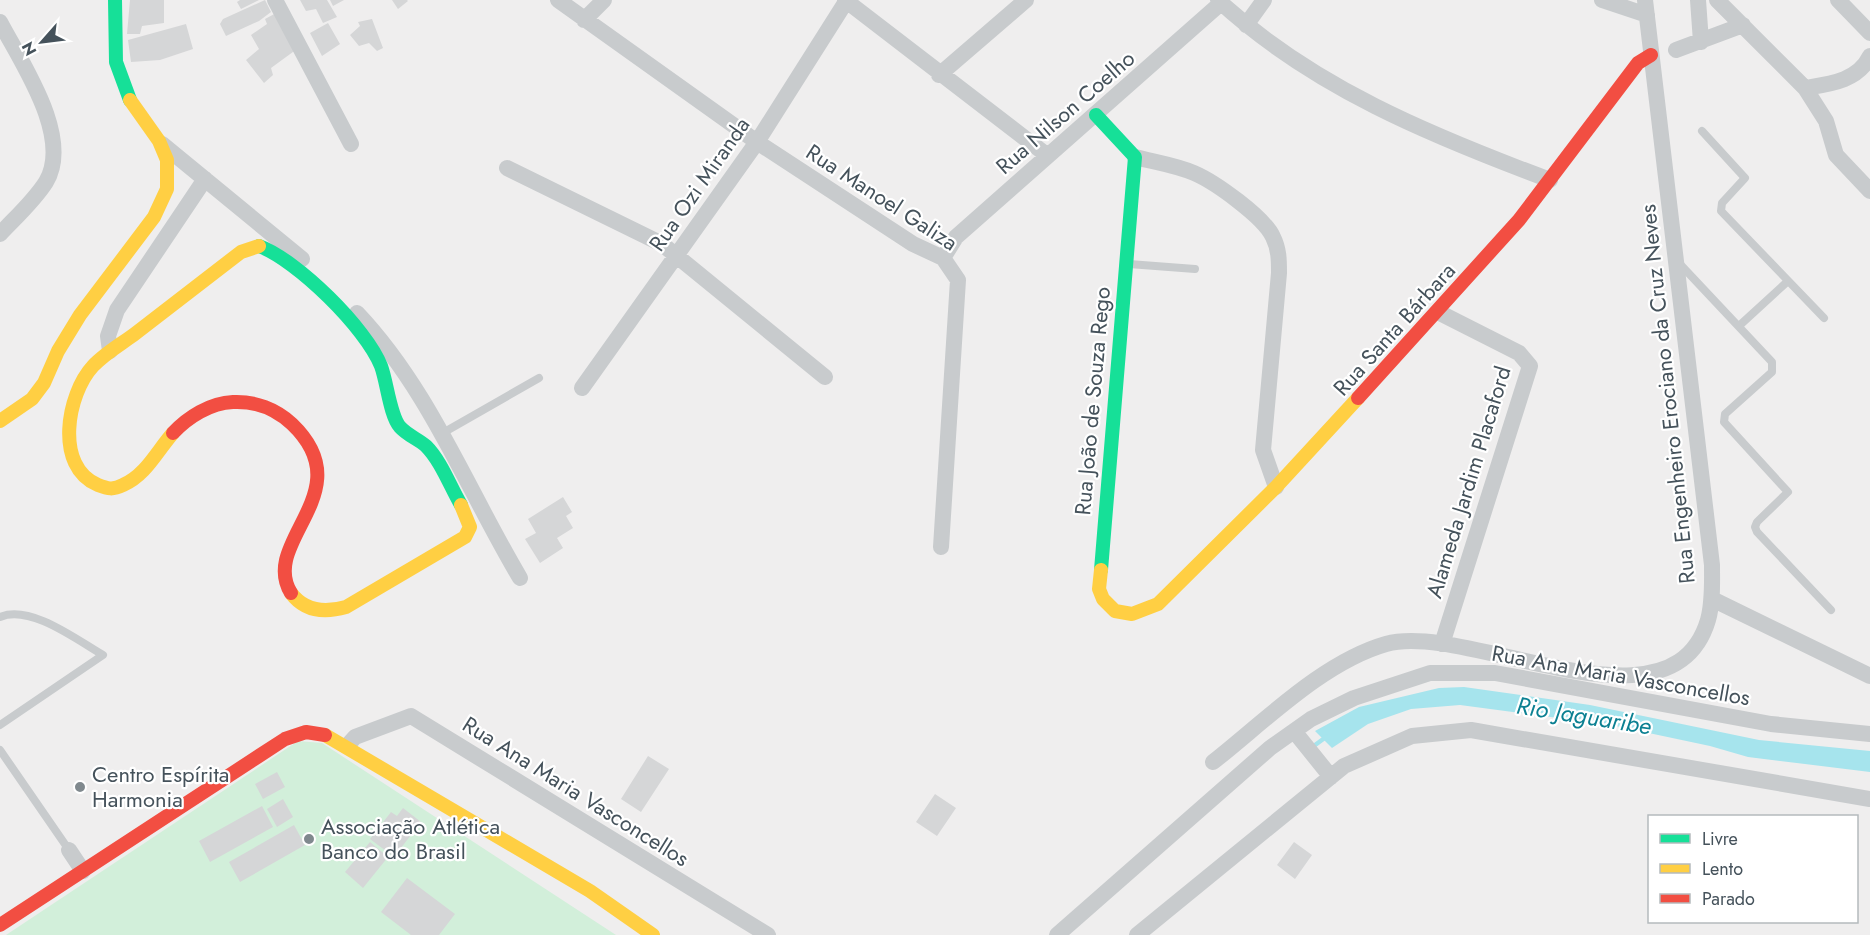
<svg xmlns="http://www.w3.org/2000/svg" width="1870" height="935" font-family="Jost,sans-serif">
  <style>
    .green { fill: #d2efda }
    .water { fill: #a6e4ed }
    .lines { fill: none; stroke-linecap: round; stroke-linejoin: round }
    .stream { stroke: #a6e4ed; stroke-width: 4.5 }
    .building { fill: #d5d6d7 }
    .lane { stroke: #c8cbcd; stroke-width: 8 }
    .street { stroke: #c8cbcd; stroke-width: 16 }
    .fast { stroke: #16e098; stroke-width: 14 }
    .slow { stroke: #ffcf43; stroke-width: 14 }
    .jam { stroke: #f24e42; stroke-width: 14 }
    .poi-dot { fill: #80898e; stroke: #fff; stroke-width: 2 }
    .labels { text-anchor: middle; stroke-width: 4.5; stroke-linejoin: round; paint-order: stroke }
    .street-label { font-size: 22px; fill: #45525b; stroke: #fff }
    .poi-label { font-size: 22px; fill: #45525b; stroke: #fff; text-anchor: start }
    .water-label { font-size: 24px; font-style: italic; fill: #0b8092; stroke: #fff }
  </style>
  <rect width="100%" height="100%" fill="#efeeee"/>
  <path class="green" d="M298 741 322 743 616 935H6Z"/>
  <path class="water" d="M1464 687 1590 705 1759 740 1870 751V772L1748 757 1710 746 1611 725 1460 705 1411 709 1368 724 1332 748 1315 731 1359 707 1439 688Z"/>
  <g class="lines">
    <path class="stream" d="M1311 748 1326 737"/>
  </g>
  <path class="building" d="M130 0H164V23L142 26 140 34H127Z
    M240 0H259L241 9 237 2Z
    M265 0 271 12 259 21 226 36 220 24 223 19Z
    M300 0H327L337 17 323 23 316 9 306 11Z
    M330 0H344L333 6Z
    M392 0H407L408 1 398 9Z
    M278 12 297 49 271 68 273 75 264 83 246 60 259 49 251 35 267 24 265 19Z
    M372 19 383 48 377 51 369 43 359 46 350 35 360 26 358 22Z
    M328 23 340 44 322 56 310 33Z
    M186 24 193 49 160 60 131 62 128 40Z
    M563 497 572 512 566 516 573 528 557 538 563 548 540 563 525 539 536 533 528 519Z
    M648 756 669 769 641 812 621 799Z
    M277 772 285 787 263 799 255 784Z
    M935 794 956 808 937 836 916 822Z
    M283 799 293 817 277 827 267 809Z
    M262 806 273 827 210 862 199 841Z
    M403 808 421 822 394 857 370 839 391 812 397 816Z
    M294 825 305 845 240 882 229 862Z
    M370 842 388 857 363 888 345 872Z
    M1294 842 1312 855 1295 879 1277 865Z
    M407 878 455 914 439 935H411L381 912Z"/>
  <g class="lines">
    <path class="lane" d="M1702 131 1745 178 1722 203 1721 211 1824 318
      M1678 262 1772 362V372L1725 414 1724 422 1788 492 1757 522 1755 527 1757 532 1831 610
      M1129 264 1195 269
      M1740 325 1788 281
      M441 434 539 378
      M0 617C30 604 77 640 103 655L0 725
      M0 750 69 850"/>
    <path class="street" d="M275 0 351 144
      M558 0 757 142 913 244 943 258 958 280 941 547
      M845 0 1048 156
      M1218 0C1312 87 1432 136 1550 180
      M1602 0 1647 15
      M1698 0 1701 42
      M1717 0 1805 88 1826 121 1836 155 1870 191
      M1838 0 1870 33
      M584 20 604 0
      M0 22C21 62 73 137 46 182 34 201 15 218 0 234
      M1246 25 1264 0
      M1676 50 1743 25
      M939 75 1026 0
      M1805 88C1830 84 1858 81 1870 56
      M162 144 302 259
      M1135 157C1154 162 1175 165 1194 173 1215 182 1264 217 1273 237 1279 249 1279 260 1279 273L1263 450 1276 487
      M507 168 662 244 825 377
      M943 258 956 237 1221 3
      M1438 312 1519 353 1530 366 1442 644
      M357 313C429 389 467 489 520 578
      M110 351 108 336 117 310 205 179
      M582 388 757 142 847 0
      M1712 599 1870 676
      M1294 731 1331 777
      M347 746 355 737 411 716 768 935
      M1213 762C1264 722 1323 662 1386 644 1468 621 1672 742 1708 620 1713 602 1712 583 1712 565L1645 0
      M69 850 83 871
      M1057 935 1270 748 1311 719 1354 698 1430 673H1495L1771 724 1870 734
      M1137 935 1344 766 1412 736 1471 730 1870 799"/>
    <path class="fast" d="M115 0 116 62 130 100
      M1096 115 1135 157 1101 570
      M259 246C297 260 366 328 381 366 387 382 390 416 400 427 407 435 418 439 426 446 441 461 450 486 461 505"/>
    <path class="slow" d="M0 421 32 399 44 383 58 351 80 315 154 217 167 189V160L159 141 130 100
      M173 433C157 451 146 475 123 485 113 490 108 489 98 485 54 467 67 394 93 366 105 353 123 343 136 333 171 306 206 279 241 252L259 246
      M1101 570 1099 589 1103 599 1115 611 1132 614 1158 604 1276 487 1358 398
      M291 593C305 612 325 613 346 607L465 537 470 527 461 505
      M325 735 590 891 653 935"/>
    <path class="jam" d="M1358 398 1519 220 1638 63 1651 55
      M173 433C188 417 210 403 233 402 255 401 276 409 292 424 363 492 259 541 291 593
      M0 925 285 739 306 732 325 735"/>
  </g>
  <g class="poi-dot">
    <circle cx="80" cy="787" r="6"/>
    <circle cx="309" cy="839" r="6"/>
  </g>
  <g class="labels">
    <g class="street-label">
      <text transform="translate(1065 112) rotate(-41)" y="8">Rua Nilson Coelho</text>
      <text transform="translate(699 184) rotate(-55)" y="8">Rua Ozi Miranda</text>
      <text transform="translate(882 197) rotate(33)" y="8">Rua Manoel Galiza</text>
      <text transform="translate(1394 329) rotate(-48)" y="8">Rua Santa Bárbara</text>
      <text transform="translate(1667 394) rotate(-96)" y="8">Rua Engenheiro Erociano da Cruz Neves</text>
      <text transform="translate(1092 401) rotate(-85)" y="8">Rua João de Souza Rego</text>
      <text transform="translate(1468 482) rotate(-73)" y="8">Alameda Jardim Placaford</text>
      <text transform="translate(1621 675) rotate(10)" y="8">Rua Ana Maria Vasconcellos</text>
      <text transform="translate(576 791) rotate(32)" y="8">Rua Ana Maria Vasconcellos</text>
    </g>
    <g class="poi-label">
      <text x="92" y="782">Centro Espírita<tspan x="92" dy="25">Harmonia</tspan></text>
      <text x="321" y="834">Associação Atlética<tspan x="321" dy="25">Banco do Brasil</tspan></text>
    </g>
    <g class="water-label">
      <text transform="translate(1584 716) rotate(9)" y="8">Rio Jaguaribe</text>
    </g>
  </g>
  <rect x="1648" y="815" width="210" height="108" fill="#ffffff" stroke="#b5babd" stroke-width="1.5"/>
  <rect x="1660" y="834" width="30" height="9" fill="#16e098" stroke="#b5babd" stroke-width="1.5"/>
  <text x="1702" y="845" font-size="18" fill="#45525b">Livre</text>
  <rect x="1660" y="864" width="30" height="9" fill="#ffcf43" stroke="#b5babd" stroke-width="1.5"/>
  <text x="1702" y="875" font-size="18" fill="#45525b">Lento</text>
  <rect x="1660" y="894" width="30" height="9" fill="#f24e42" stroke="#b5babd" stroke-width="1.5"/>
  <text x="1702" y="905" font-size="18" fill="#45525b">Parado</text>
  <g transform="translate(42 42) rotate(242)" stroke="#ffffff" stroke-width="4.5" paint-order="stroke">
  <path d="M0-4.5L10 22L0 15L-10 22Z" fill="#45525b"/>
  <text y="-9" font-size="16" font-weight="bold" text-anchor="middle" fill="#45525b">N</text>
  </g>
</svg>
